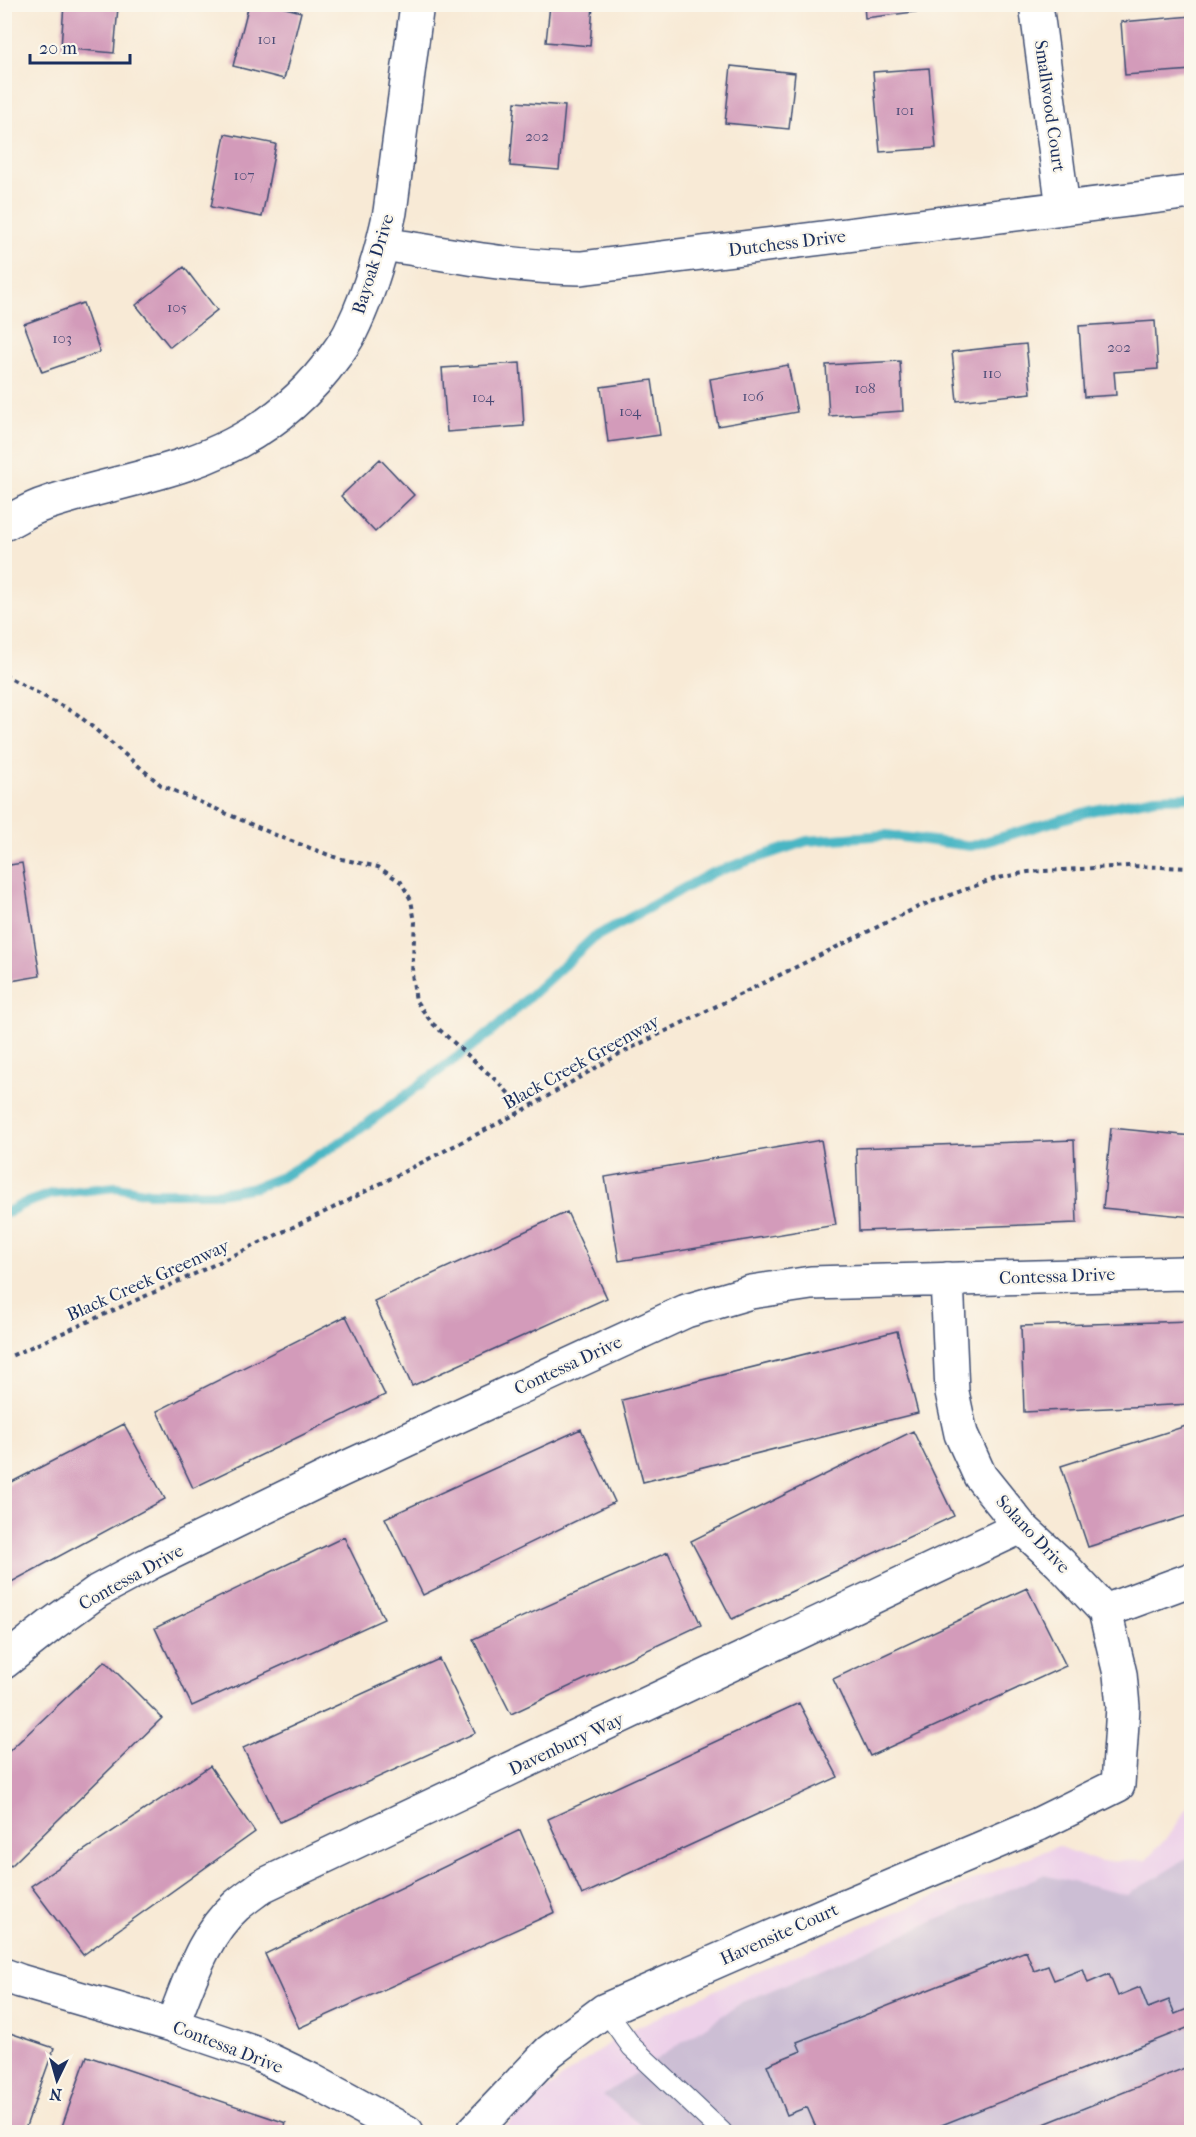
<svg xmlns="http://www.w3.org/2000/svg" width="1196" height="2137" font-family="'IM FELL French Canon',serif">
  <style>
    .built { fill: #edd0e9 }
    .industrial { fill: #ccbed4 }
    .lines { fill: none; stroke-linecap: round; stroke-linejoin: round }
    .stream { stroke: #49b6c4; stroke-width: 10 }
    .building { fill: #d39bba }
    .lane-casing { stroke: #3c4b70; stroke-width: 22 }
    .street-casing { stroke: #3c4b70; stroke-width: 36 }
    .path { stroke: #3c4b70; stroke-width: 4; stroke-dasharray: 4.5 4.5; stroke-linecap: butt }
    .lane { stroke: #fff; stroke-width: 20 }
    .street { stroke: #fff; stroke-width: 33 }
    .labels { text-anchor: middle; stroke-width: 4.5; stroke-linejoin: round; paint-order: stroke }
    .number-label { font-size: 15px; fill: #494a75 }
    .street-label { font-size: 18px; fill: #1b2f5e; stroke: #fbf7ec }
  </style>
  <rect width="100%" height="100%" fill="#fbf7ec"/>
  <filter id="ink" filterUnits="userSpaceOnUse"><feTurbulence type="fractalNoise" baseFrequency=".0167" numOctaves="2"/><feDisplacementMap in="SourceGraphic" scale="12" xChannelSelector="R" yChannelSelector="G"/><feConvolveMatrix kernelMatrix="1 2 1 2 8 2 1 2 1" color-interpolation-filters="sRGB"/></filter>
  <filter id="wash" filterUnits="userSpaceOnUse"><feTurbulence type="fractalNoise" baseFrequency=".008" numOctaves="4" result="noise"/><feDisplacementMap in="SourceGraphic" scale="24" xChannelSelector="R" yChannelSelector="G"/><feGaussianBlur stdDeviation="1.35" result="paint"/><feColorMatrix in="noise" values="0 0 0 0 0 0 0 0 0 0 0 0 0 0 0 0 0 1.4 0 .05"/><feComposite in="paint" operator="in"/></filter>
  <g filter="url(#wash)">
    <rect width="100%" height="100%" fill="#f8ead6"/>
    <path class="built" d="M1191 1800V2132H502L518 2111 618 2036 736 1980 1019 1861 1058 1846 1100 1862 1146 1860 1172 1832Z"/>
    <path class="industrial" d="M1191 1856V2132H649L603 2095 741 2003 1043 1875 1127 1895Z"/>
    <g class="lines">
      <path class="stream" d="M4 1214 23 1204 51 1194 116 1187 149 1193H219L256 1187 282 1177 349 1137 490 1033 593 938 712 873 807 841 886 835 971 846 1090 811 1156 798 1192 797"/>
    </g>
    <g id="blocks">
      <path class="building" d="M4 4H11L7 48H4Z
        M64 4 118 7 114 53 61 48Z
        M249 4H270L301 12 284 79 233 66Z
        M864 4H929L930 10 865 18Z
        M550 5H593L590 46 546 42Z
        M1192 16V70L1125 75 1121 22Z
        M731 66 795 73 789 129 725 123Z
        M929 68 936 148 880 152 873 72Z
        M515 102 565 106 559 170 510 166Z
        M225 134 276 144 262 217 211 207Z
        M184 267 217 310 170 347 136 305Z
        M83 303 100 352 42 372 24 324Z
        M1155 321 1158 369 1114 372 1116 395 1084 397 1079 326Z
        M1026 344 1031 393 957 401 952 352Z
        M900 361 903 411 829 416 826 365Z
        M520 363 524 426 447 432 442 368Z
        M788 365 797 412 718 426 710 379Z
        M652 380 660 435 608 442 601 387Z
        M380 459 414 495 375 532 341 496Z
        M22 863 40 976 5 982 4 866Z
        M1111 1128 1192 1136V1217L1103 1208Z
        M821 1140 836 1225 619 1261 605 1177Z
        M1074 1140 1077 1223 859 1231 856 1148Z
        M567 1212 607 1298 412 1386 374 1301Z
        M346 1316 385 1395 193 1488 157 1411Z
        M1192 1321V1404L1024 1412 1021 1326Z
        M897 1331 918 1413 643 1482 622 1400Z
        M124 1424 165 1499 4 1586V1486Z
        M1192 1424V1514L1088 1547 1061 1466Z
        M581 1429 615 1502 423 1595 385 1518Z
        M913 1431 954 1516 732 1619 691 1541Z
        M344 1537 384 1619 192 1706 155 1628Z
        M668 1552 701 1625 511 1714 473 1639Z
        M1027 1588 1066 1666 870 1756 833 1679Z
        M439 1659 475 1733 280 1822 243 1748Z
        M105 1661 162 1718 11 1866 4 1860V1756Z
        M799 1703 838 1777 582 1895 548 1819Z
        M210 1766 255 1832 83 1955 31 1886Z
        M520 1830 555 1912 299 2028 265 1954Z
        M1026 1951 1034 1971 1048 1966 1054 1980 1083 1969 1088 1983 1109 1974 1118 1996 1140 1987 1148 2008 1169 2000 1175 2014 1192 2007V2026L924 2132H818L807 2107 787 2115 767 2065 801 2051 797 2042Z
        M4 2031 54 2048 24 2132 4 2127Z
        M87 2056 286 2123 283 2132H60Z
        M1192 2065V2132H1024Z"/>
    </g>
  </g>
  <g filter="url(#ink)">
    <use href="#blocks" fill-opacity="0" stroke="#3c4b70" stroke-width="1.5"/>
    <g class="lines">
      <defs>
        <path id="lane" d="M605 2010 632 2047 722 2132"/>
        <path id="street" d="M1036 4 1063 208
          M383 244C449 254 514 268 581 268L1192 192
          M4 524C18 517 31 508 45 504 91 488 140 480 186 464 246 444 298 408 335 356 340 349 346 341 350 333 369 295 381 254 390 212L417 4
          M1105 1611 1192 1579
          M4 1662 51 1625 98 1591 152 1562 339 1471 686 1311 751 1292 811 1283 1182 1273 1192 1275
          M4 1975 20 1981 172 2025 255 2053 311 2080 407 2132
          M172 2025C189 1984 202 1936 236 1906 244 1899 253 1893 262 1886L1021 1527
          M473 2132 549 2052 605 2010 797 1926 1039 1824 1118 1785 1123 1707 1120 1674 1105 1611 1060 1563 1021 1527 980 1476 961 1434 952 1392 947 1279"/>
      </defs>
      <use href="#lane" class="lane-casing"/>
      <use href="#street" class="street-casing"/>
      <path class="path" d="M4 675 77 714 161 785 278 836 337 858 378 867 401 882 411 900 415 922 412 974 416 1001 432 1023 499 1083 524 1110
        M4 1359 186 1278 333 1208 524 1110 621 1053 920 906 994 879 1028 872 1129 866 1192 868"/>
      <use href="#lane" class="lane"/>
      <use href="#street" class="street"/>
    </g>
  </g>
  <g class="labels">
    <g class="number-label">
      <text x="267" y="44">101</text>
      <text x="905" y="115">101</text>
      <text x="537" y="141">202</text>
      <text x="244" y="180">107</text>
      <text x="177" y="312">105</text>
      <text x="62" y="343">103</text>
      <text x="1119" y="352">202</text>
      <text x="992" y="378">110</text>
      <text x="865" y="393">108</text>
      <text x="753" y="401">106</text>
      <text x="483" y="402">104</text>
      <text x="630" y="416">104</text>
    </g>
    <g class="street-label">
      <text transform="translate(1050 106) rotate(82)" y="6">Smallwood Court</text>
      <text transform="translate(787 243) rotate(-7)" y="6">Dutchess Drive</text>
      <text transform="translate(373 264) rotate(-73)" y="6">Bayoak Drive</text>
      <text transform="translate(581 1062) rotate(-29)" y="6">Black Creek Greenway</text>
      <text transform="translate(1057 1276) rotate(-2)" y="6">Contessa Drive</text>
      <text transform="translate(148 1280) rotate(-24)" y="6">Black Creek Greenway</text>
      <text transform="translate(568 1365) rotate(-25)" y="6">Contessa Drive</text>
      <text transform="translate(1033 1534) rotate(47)" y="6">Solano Drive</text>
      <text transform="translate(131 1577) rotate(-29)" y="6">Contessa Drive</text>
      <text transform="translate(566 1744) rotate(-25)" y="6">Davenbury Way</text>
      <text transform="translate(779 1934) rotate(-24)" y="6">Havensite Court</text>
      <text transform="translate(228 2047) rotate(21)" y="6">Contessa Drive</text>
    </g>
  </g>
  <rect width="1196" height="2137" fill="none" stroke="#fbf7ec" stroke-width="24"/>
  <g transform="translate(57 2080) rotate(185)" stroke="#fbf7ec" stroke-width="4.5" paint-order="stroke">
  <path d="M0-4.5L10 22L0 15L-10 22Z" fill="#1b2f5e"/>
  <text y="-9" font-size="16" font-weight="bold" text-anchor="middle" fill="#1b2f5e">N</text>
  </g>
  <path d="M30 54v9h100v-9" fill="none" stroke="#1b2f5e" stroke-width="3"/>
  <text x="39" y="54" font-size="18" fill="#1b2f5e" stroke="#fbf7ec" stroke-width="4.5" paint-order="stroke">20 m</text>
</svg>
